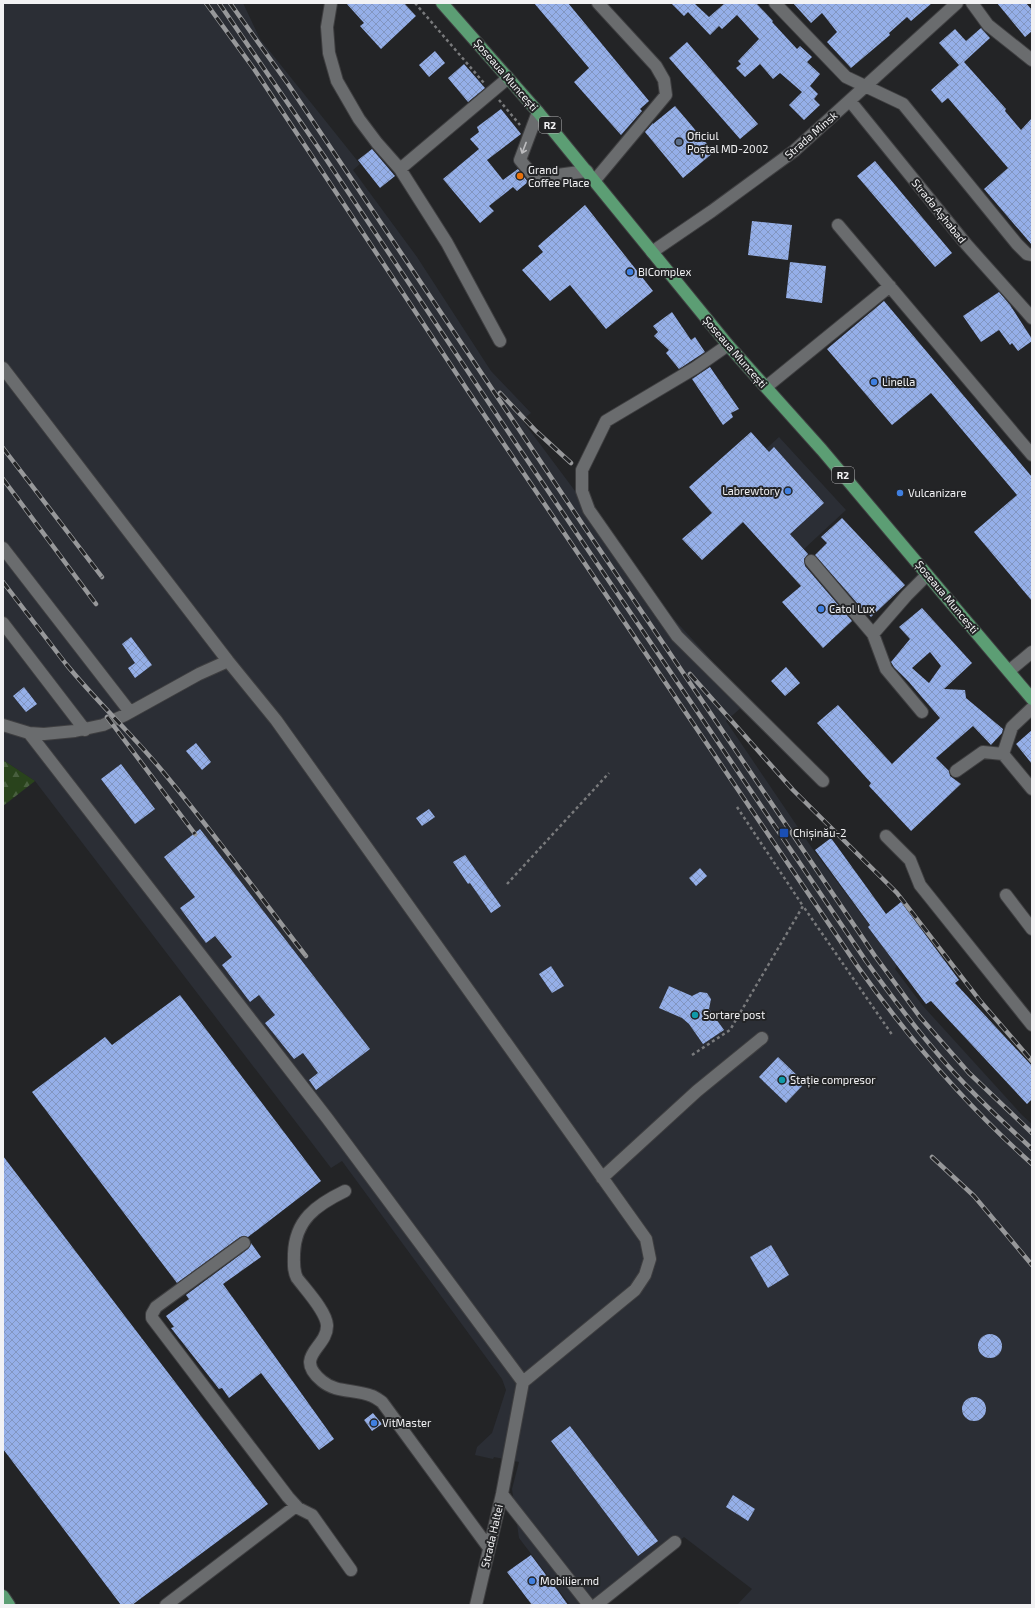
<svg xmlns="http://www.w3.org/2000/svg" width="1035" height="1608" font-family="'Exo 2',sans-serif">
  <style>
    .built { fill: #2b2e35 }
    .forest { fill: url(#forest-firs) }
    .building { fill: url(#building-cross-hatch); fill-rule: evenodd }
    .lines { fill: none; stroke-linecap: round; stroke-linejoin: round }
    .minor-casing { stroke: #3f3f41; stroke-width: 14 }
    .major-casing { stroke: #3f3f41; stroke-width: 14 }
    .path { stroke: #797a7c; stroke-width: 2.5; stroke-dasharray: 3 3; stroke-linecap: butt }
    .minor { stroke: #6a6c6e; stroke-width: 12 }
    .major { stroke: #5c9e74; stroke-width: 12 }
    .rail-casing { stroke: #97989a; stroke-width: 4.5 }
    .rail { stroke: #232426; stroke-width: 3; stroke-dasharray: 9; stroke-linecap: butt }
    .oneway { stroke: #bcbcbe }
    .service-dot { fill: #5c6f8a; stroke: #232426; stroke-width: 1.5 }
    .food-dot { fill: #e8710a; stroke: #232426; stroke-width: 1.5 }
    .shop-dot { fill: #3f7fe0; stroke: #232426; stroke-width: 1.5 }
    .transit-dot { fill: #1a4fb4; stroke: #232426; stroke-width: 1.5 }
    .culture-dot { fill: #0f9aa8; stroke: #232426; stroke-width: 1.5 }
    .labels { text-anchor: middle; stroke-width: 4; stroke-linejoin: round; paint-order: stroke }
    .shield { fill: #232426; stroke: #b4b4b6; stroke-width: 1 }
    .shield-label { font-size: 10px; font-weight: bold; fill: #f2f2f4 }
    .street-label { font-size: 11px; fill: #f2f2f4; stroke: #232426 }
    .poi-label { font-size: 11px; fill: #f2f2f4; stroke: #232426; text-anchor: start }
  </style>
  <defs>
    <pattern id="forest-firs" width="22" height="20" patternUnits="userSpaceOnUse"><rect width="22" height="20" fill="#29431c"/><path d="M5 1l3.5 6h-7zM16 11l3.5 6h-7z" fill="#485f3e"/></pattern>
    <pattern id="building-cross-hatch" width="8" height="8" patternUnits="userSpaceOnUse"><rect width="8" height="8" fill="#95afe8"/><path d="M0 0l8 8M0 8l8-8" fill="none" stroke="#8296c0"/></pattern>
  </defs>
  <rect width="100%" height="100%" fill="#232426"/>
  <path class="built" d="M3 3H243L260 39 360 164 353 170 417 257 491 371 531 413 522 420 658 602 705 653 747 702 743 706 726 721 814 851 898 963 895 969 923 1006 1022 1115 1032 1124V1605H737L752 1589 684 1537 603 1605H570L519 1538 512 1489 519 1462 494 1457 493 1459 475 1455 477 1447 492 1433 506 1390 502 1379 342 1161 331 1168 35 781 3 760Z
    M779 437 846 510 804 549 736 476Z"/>
  <path class="forest" d="M3 760 35 781 3 806Z"/>
  <path class="building" d="M346 3H404L416 16 381 49 360 26 364 23Z
    M534 3H568L649 101 640 109 642 111 621 135 574 82 589 68Z
    M671 3H696L695 4 709 17 725 3H756L773 21 772 22 797 49 800 46 812 57 807 62 820 74 810 86 818 94 814 99 820 105 804 120 789 105 802 92 780 73 773 79 760 64 745 77 736 68 741 64 738 61 759 39 737 15 722 29 719 26 710 35 688 12 684 16Z
    M793 3H932L911 21 907 17 889 33 890 35 851 68 827 42 837 32 822 13 811 23Z
    M997 3H1026L1032 10V31L1025 37Z
    M981 28 990 38 964 62 1006 109 1005 111 1021 130 1032 118V245L984 189 1008 168 948 98 942 103 931 90 959 65 939 43 955 29 966 41Z
    M687 42 758 124 740 139 669 58Z
    M435 51 445 63 429 77 419 65Z
    M464 64 485 88 468 102 448 78Z
    M675 106 714 152 683 178 645 132 653 123V124Z
    M501 109 521 134 487 160 503 180 518 169 528 182 517 191 513 187 489 206 494 211 480 223 443 179 479 149 470 139 479 132 477 127Z
    M372 149 395 176 380 188 358 160Z
    M875 161 952 253 935 267 857 176Z
    M585 205 653 291 606 329 570 285 550 301 522 270 543 252 538 246Z
    M752 221 792 225 788 260 748 255Z
    M790 262 826 266 822 303 786 298Z
    M999 292 1010 305 1032 339V341L1018 351 1012 343 1010 345 999 330 981 342 963 316Z
    M884 301 1032 477V601L974 532 1017 495 931 393 892 425 827 349Z
    M672 312 691 340 695 337 705 352 679 369 666 353 669 350 654 336 658 332 653 326Z
    M710 367 739 409 731 413 733 417 723 425 692 379Z
    M751 432 769 452 774 447 824 503 790 534 808 554 804 559 805 566 852 621 823 648 782 602 801 586 743 522 702 560 682 539 712 513 689 487Z
    M842 518 905 585 871 617 865 610 864 611 815 555 827 543 821 537Z
    M922 608 972 663 944 689 965 690 966 698 1003 729 1002 733 991 745 973 726 936 758 949 771 950 776 961 784 911 831 869 786 871 783 817 723 838 705 892 764 940 718 908 681 894 667 891 662 910 639 899 627ZM930 652 941 666 929 683 912 668Z
    M131 637 152 665 135 678 128 668 135 663 122 644Z
    M786 667 800 683 785 696 771 681Z
    M24 687 37 704 26 712 13 696Z
    M1032 730V764L1016 744Z
    M196 743 211 762 202 770 186 751Z
    M121 764 155 809 135 824 101 779Z
    M429 809 435 817 422 826 416 818Z
    M200 829 370 1049 316 1090 309 1080 318 1073 303 1053 294 1059 265 1023 275 1015 259 995 250 1002 222 965 232 957 215 936 206 943 180 908 195 897 164 857Z
    M831 838 886 914 901 902 959 980 955 983 1032 1066V1099L1027 1104 931 1001 926 1004 868 927 870 925 815 850Z
    M465 855 501 906 491 913 470 883 468 884 453 862Z
    M700 868 707 876 696 886 689 878Z
    M551 966 564 986 552 993 539 974Z
    M669 986 692 996 700 992 707 993 711 999 709 1009 724 1030 703 1044 689 1024 682 1018 659 1008Z
    M180 995 321 1181 248 1237 244 1236 240 1237 177 1283 32 1092 105 1037 112 1045Z
    M778 1057 805 1083 786 1103 759 1077Z
    M3 1156 268 1504 132 1605H121L3 1449Z
    M251 1243 261 1257 223 1284 334 1439 319 1450 261 1373 229 1398 222 1388 219 1389 171 1328 174 1327 166 1316 189 1299 186 1295 248 1249Z
    M771 1245 789 1275 768 1288 750 1257Z
    M978 1346a12 12 0 1 1 24 0a12 12 0 1 1-24 0Z
    M962 1409a12 12 0 1 1 24 0a12 12 0 1 1-24 0Z
    M373 1413 382 1424 372 1431 364 1420Z
    M570 1426 658 1541 638 1556 551 1441Z
    M733 1495 755 1509 748 1521 726 1507Z
    M531 1555 558 1591 568 1605H532L507 1572Z"/>
  <g class="lines">
    <defs>
      <path id="minor" d="M331 3 327 27 329 53 337 81 359 119 377 143 400 169 447 243 500 341
        M775 3 846 77 903 104 1017 244 1027 254 1032 255
        M972 3 988 25 1032 60
        M850 101 966 244 1032 318
        M538 112 520 160 535 178 587 171
        M400 169 508 78
        M595 180 666 95 664 80 656 66 598 3
        M838 225 1032 455
        M652 252 712 211 794 151 957 3
        M728 345 695 368 606 421 582 470V491L589 510 677 636 823 781
        M3 368 228 661 276 720 646 1239 650 1259 645 1275 635 1290 523 1382 502 1494 476 1605
        M766 387 890 286
        M3 548 130 712
        M811 561 873 634 886 669 922 712
        M3 623 85 730
        M873 634 907 595 927 575
        M1009 671 1032 652
        M3 725 29 733 44 734 75 731 103 725 125 715 199 674 228 661
        M29 733 327 1118 523 1382
        M1003 754 1032 789
        M956 771 983 752 1003 754 1012 727 1032 708
        M886 836 910 860 920 885 1032 1025
        M1006 895 1032 929
        M602 1178 697 1091 762 1038
        M345 1191C316 1205 295 1220 294 1254 294 1263 293 1270 297 1278 306 1290 326 1311 327 1325 328 1348 292 1356 322 1381 336 1393 355 1389 372 1396 375 1397 379 1400 382 1402L489 1548
        M244 1243 156 1307 152 1314V1318L288 1497 298 1508 312 1515 351 1570
        M502 1494 589 1605
        M166 1605 296 1506
        M596 1605 675 1542"/>
      <path id="major" d="M442 3 538 112 728 345 822 450 1032 699
        M3 1596 9 1605"/>
    </defs>
    <use href="#minor" class="minor-casing"/>
    <use href="#major" class="major-casing"/>
    <path class="path" d="M415 3 484 83
      M499 100 520 125
      M737 807 803 906
      M507 884 609 773
      M692 1055 730 1030 803 906 893 1036"/>
    <use href="#minor" class="minor"/>
    <use href="#major" class="major"/>
    <defs>
      <path id="rail" d="M206 3 254 69 468 391 858 967C909 1039 966 1105 1032 1164
        M219 3 324 156 517 445 866 961C889 993 912 1024 937 1053 966 1088 999 1118 1032 1149
        M230 3 288 84 583 525 875 956 920 1017 969 1073 1032 1133
        M500 393 536 431 571 463
        M3 448 102 577
        M3 479 96 604
        M3 582 69 668
        M66 664C97 702 133 735 164 773 213 832 259 895 306 956
        M690 674 793 790 897 893 981 1002 1032 1061
        M107 717 195 834
        M932 1157 974 1196 1032 1265"/>
    </defs>
    <use href="#rail" class="rail-casing"/>
    <use href="#rail" class="rail"/>
  </g>
  <defs><path id="oneway-shaft" d="M-6 0H5M1.5-3L5.5 0L1.5 3" fill="none" stroke-width="1.6" stroke-linecap="round" stroke-linejoin="round"/></defs>
  <use class="oneway" href="#oneway-shaft" transform="translate(524 148) rotate(111)"/>
  <circle class="service-dot" cx="679" cy="142" r="4"/>
  <circle class="food-dot" cx="520" cy="176" r="4"/>
  <g class="shop-dot">
    <circle cx="630" cy="272" r="4"/>
    <circle cx="874" cy="382" r="4"/>
    <circle cx="788" cy="491" r="4"/>
    <circle cx="900" cy="493" r="4"/>
    <circle cx="821" cy="609" r="4"/>
    <circle cx="374" cy="1423" r="4"/>
    <circle cx="532" cy="1581" r="4"/>
  </g>
  <rect class="transit-dot" x="779" y="828" width="10" height="10" rx="2"/>
  <g class="culture-dot">
    <circle cx="695" cy="1015" r="4"/>
    <circle cx="782" cy="1080" r="4"/>
  </g>
  <g class="labels">
    <g class="shield">
      <rect x="539" y="117" width="22" height="16" rx="3"/>
      <rect x="832" y="467" width="22" height="16" rx="3"/>
    </g>
    <g class="shield-label">
      <text x="550" y="129">R2</text>
      <text x="843" y="479">R2</text>
    </g>
    <g class="street-label">
      <text transform="translate(506 75) rotate(49)" y="4">Șoseaua Muncești</text>
      <text transform="translate(811 135) rotate(-41)" y="4">Strada Minsk</text>
      <text transform="translate(939 211) rotate(51)" y="4">Strada Așhabad</text>
      <text transform="translate(735 352) rotate(49)" y="4">Șoseaua Muncești</text>
      <text transform="translate(947 597) rotate(50)" y="4">Șoseaua Muncești</text>
      <text transform="translate(492 1536) rotate(-77)" y="4">Strada Haltei</text>
    </g>
    <g class="poi-label">
      <text x="687" y="140">Oficiul<tspan x="687" dy="13">Poștal MD-2002</tspan></text>
      <text x="528" y="174">Grand<tspan x="528" dy="13">Coffee Place</tspan></text>
      <text x="638" y="276">BIComplex</text>
      <text x="882" y="386">Linella</text>
      <text x="780" y="495" text-anchor="end">Labrewtory</text>
      <text x="908" y="497">Vulcanizare</text>
      <text x="829" y="613">Catol Lux</text>
      <text x="793" y="837">Chișinău-2</text>
      <text x="703" y="1019">Sortare post</text>
      <text x="790" y="1084">Stație compresor</text>
      <text x="382" y="1427">VitMaster</text>
      <text x="540" y="1585">Mobilier.md</text>
    </g>
  </g>
  <rect width="1035" height="1608" fill="none" stroke="#f2f2f4" stroke-width="8"/>
</svg>
